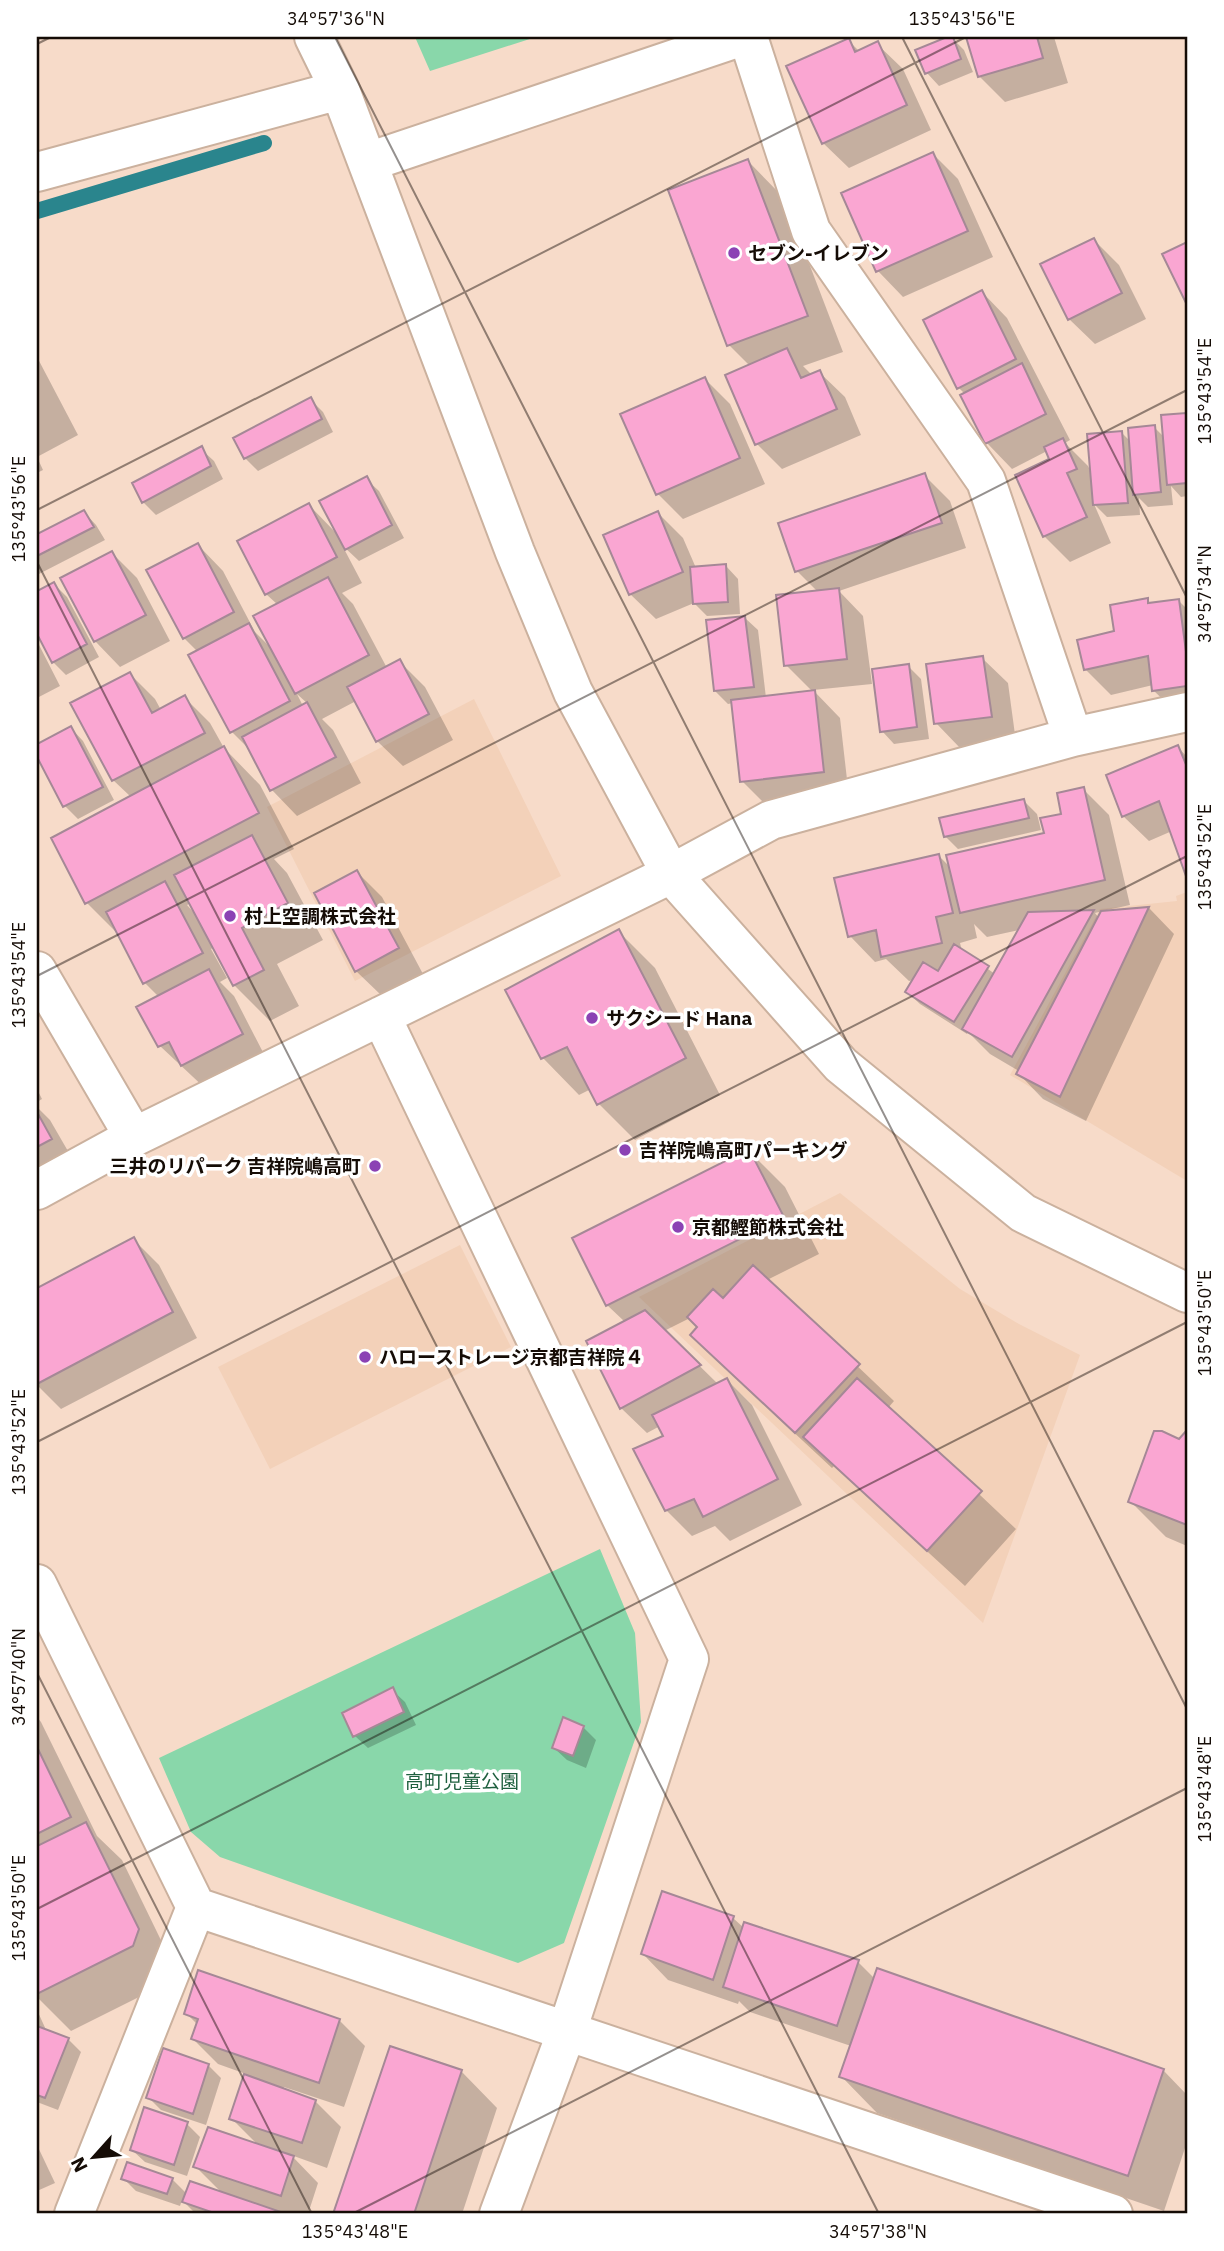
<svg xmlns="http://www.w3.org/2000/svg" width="1224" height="2251" font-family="'IBM Plex Sans','Noto Sans JP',sans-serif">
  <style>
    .built { fill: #f3d1b9 }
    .green { fill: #89d7aa }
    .shadow { fill: #0003; fill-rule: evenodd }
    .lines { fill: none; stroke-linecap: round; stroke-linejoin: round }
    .stream { stroke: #2a858d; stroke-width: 16 }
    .building { fill: #faa6d2; stroke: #a58896; stroke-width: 2 }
    .minor-casing { stroke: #cbb19e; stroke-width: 42 }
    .minor { stroke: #fff; stroke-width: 38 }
    .ticks { fill: none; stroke: #150c06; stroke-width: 2; stroke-opacity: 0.45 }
    .poi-dot { fill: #8b42b4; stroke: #fff; stroke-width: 2.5 }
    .labels { text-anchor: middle; stroke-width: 7; stroke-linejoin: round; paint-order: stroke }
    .poi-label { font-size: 19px; font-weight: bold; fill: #150c06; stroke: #fff; text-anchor: start }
    .park-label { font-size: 19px; fill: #1f603f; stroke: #fff }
    .neatline { fill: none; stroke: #150c06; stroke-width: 2.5 }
    .ticks-label { font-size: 18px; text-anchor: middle; fill: #150c06 }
  </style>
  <rect width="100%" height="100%" fill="#f7dbc9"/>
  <path class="built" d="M474 699 561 876 355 981 267 807Z
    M1187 892V1181L1010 1075 1100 909 1177 901 1176 896Z
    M840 1193 960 1289 1019 1324 1080 1355 983 1623 639 1297Z
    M460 1245 511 1347 270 1469 218 1367Z"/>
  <path class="green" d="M415 37H536L430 71Z
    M600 1549 635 1633 641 1722 564 1943 518 1963 220 1857 191 1832 159 1758Z"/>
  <path class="shadow" d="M951 37 964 50 973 72 939 86 927 73 917 51Z
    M968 37H1054L1068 83 1005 102 979 76Z
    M848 40 860 52 877 44 903 69 931 130 849 168 823 143Z
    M933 154 958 179 993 257 903 297 878 271Z
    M748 161 784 198 843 352 803 366 812 375 819 372 845 397 861 435 782 469 757 444 750 366 729 345Z
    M1094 240 1119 265 1146 319 1095 344 1069 319Z
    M982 292 1007 318 1070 440 1065 443 1088 466 1092 474 1122 433 1131 442 1154 427 1165 438 1186 415 1187 496 1181 497 1171 486 1173 505 1148 507 1139 498 1140 515 1107 517 1094 504 1111 543 1070 562 1044 536 1051 460 1047 451 1012 469 987 443 965 394 959 388 925 321Z
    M37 357 78 435 37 457Z
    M705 379 730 404 765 484 683 519 658 494Z
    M310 399 323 412 333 432 258 471 245 458Z
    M201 449 214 461 223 479 156 515 143 502Z
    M37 457 43 470 37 473Z
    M924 475 950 501 966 548 839 591 863 616 872 684 813 690 840 718 849 797 768 807 742 781 733 703 728 704 715 691 745 618 758 630 766 698 813 692 786 665 818 592 797 571Z
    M366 479 379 491 404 538 359 561 342 545 362 583 342 593 353 604 387 668 399 661 425 687 453 740 403 766 377 741 356 701 322 719 333 730 361 783 297 816 272 790 251 751 232 732 198 652 184 638 198 545 223 571 255 632 271 648 278 605 266 594 309 505 338 535ZM297 694 308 704 303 706Z
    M84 512 96 525 105 540 37 575V536Z
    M658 513 683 538 696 568 726 566 738 579 740 614 707 616 694 603 656 619 630 594Z
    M112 553 137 578 170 641 120 667 95 641Z
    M54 584 67 597 99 657 66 675 53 662 37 630V593Z
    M1147 600 1152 604 1178 600 1187 609V714L1179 715 1153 690V685L1111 695 1086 670 1116 632Z
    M37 641 60 686 37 698Z
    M982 658 1008 683 1016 742 961 749 936 723Z
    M908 666 921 679 929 739 894 744 882 731Z
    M130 674 155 699 161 710 184 697 210 723 224 748 260 785 294 849 274 859 287 873 323 940 277 964 299 1006 270 1021 234 985 214 947 211 949 227 978 220 982 234 996 267 1060 208 1091 160 1046 139 1007 159 997 145 983 121 937 87 903 53 839 131 797 113 780ZM191 903 196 915 187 905Z
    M71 728 83 741 114 800 78 819 65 806 37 753V746Z
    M1178 747 1187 757V874L1172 831 1149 841 1123 816Z
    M1083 789 1109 815 1130 905 1107 910 1108 912 1149 908 1174 934 1086 1121 1043 1099 1018 1073 1019 1071 990 1054 968 1032 967 1034 920 1004 907 992 914 980 909 981 886 959 875 962 850 936 939 856 951 868 1046 834ZM1103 911 1099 918 1095 913ZM974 924 987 937 1019 930 995 974 962 951 960 943 977 938Z
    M1024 801 1037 814 1041 830 958 849 945 836Z
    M357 872 382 897 423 974 382 996 356 971Z
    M619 932 655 968 720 1095 635 1140 599 1104 591 1089 579 1095 543 1058 507 991Z
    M37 1089 42 1099 37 1102Z
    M37 1107 50 1120 76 1165 37 1187Z
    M749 1151 785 1187 819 1254 767 1280 894 1401 888 1408 1016 1529 965 1586 834 1466 832 1468 728 1371 699 1327 690 1318 664 1331 718 1384 727 1380 752 1405 802 1505 730 1541 715 1526 692 1536 666 1510 665 1436 660 1426 647 1433 621 1408 625 1322 607 1305Z
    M133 1239 159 1265 197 1338 61 1409 37 1385V1290Z
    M1187 1432V1546L1166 1537 1130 1501Z
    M392 1690 405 1702 416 1725 368 1748 355 1736Z
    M37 1717 41 1722 97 1836 122 1860 174 1967 169 1982 71 2031 37 1997Z
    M583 1727 596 1740 586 1768 567 1760 554 1748Z
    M733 1918 744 1928 858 1962 875 1979 1163 2070 1187 2095V2142L1164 2211 877 2113 841 2076 851 2046 750 2012 739 2001 738 2004 668 1980 643 1954Z
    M37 2010 47 2032 68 2039 81 2052 58 2110 37 2102Z
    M186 2013 339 2020 365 2046 344 2107 284 2087 283 2090 315 2101 341 2127 327 2168 291 2155 318 2183 308 2214H288L276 2210 280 2214H196L182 2200 180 2206 136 2191 123 2178 172 2179 187 2194 224 2195 195 2166 258 2145 231 2118 246 2074 218 2064 193 2039 198 2025Z
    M391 2048 461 2071 497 2108 462 2214H334Z
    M208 2065 221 2078 206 2125 161 2110 148 2097Z
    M187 2124 200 2137 187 2176 145 2162 132 2150Z
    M37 2145 55 2183 37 2191Z"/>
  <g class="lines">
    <path class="stream" d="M37 211 264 143"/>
  </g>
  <path class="building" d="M947 37H953L961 59 925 74 915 50Z
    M966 37H1037L1043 58 978 77Z
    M849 38 855 52 878 41 907 105 822 144 786 66Z
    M933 152 968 231 876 272 841 193Z
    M748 159 808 316 727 346 668 190Z
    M1094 238 1122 293 1068 320 1040 264Z
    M1187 242V305L1162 254Z
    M982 290 1016 359 957 389 923 320Z
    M787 348 801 378 820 370 837 409 755 445 725 375Z
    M1022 363 1046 414 985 444 960 395Z
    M705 377 740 458 656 495 620 414Z
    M311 397 322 419 244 459 233 438Z
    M1186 413 1187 483 1167 485 1161 415Z
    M1155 425 1161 492 1133 495 1128 428Z
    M1122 431 1128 503 1093 505 1087 434Z
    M1063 438 1077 469 1067 473 1087 517 1043 537 1015 475 1049 459 1044 447Z
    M202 446 211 466 142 503 132 483Z
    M925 473 942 523 795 572 778 523Z
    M367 476 392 525 345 550 319 501Z
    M309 503 337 557 265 595 237 541Z
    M84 510 94 527 37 556V534Z
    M658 511 683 572 629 595 603 535Z
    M198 543 234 612 183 639 146 570Z
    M112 551 146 615 94 642 60 578Z
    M726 564 728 602 693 604 690 567Z
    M328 577 369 655 295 694 253 616Z
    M54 582 87 644 52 663 37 634V591Z
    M839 588 847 659 784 666 776 595Z
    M1148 598V603L1179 599 1187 659V686L1152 691 1148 656 1084 670 1077 640 1114 631 1110 605Z
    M745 616 754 687 714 691 706 620Z
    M249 623 290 701 230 733 188 655Z
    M983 656 992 717 934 724 926 664Z
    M400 659 429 714 376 742 347 687Z
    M909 664 917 727 880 732 872 669Z
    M130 672 152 713 185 695 205 733 112 781 70 703Z
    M815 690 824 772 740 782 731 700Z
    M307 702 336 757 270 791 242 737Z
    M71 726 103 787 63 807 37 757V744Z
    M1178 745 1187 767V879L1159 801 1122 817 1106 775Z
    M224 746 259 813 85 904 51 838Z
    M1084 787 1105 880 960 913 946 855 1044 833 1040 818 1061 814 1057 793Z
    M1024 799 1029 818 944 837 939 818Z
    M252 835 288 903 242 928 264 970 233 986 174 875Z
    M939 854 953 913 936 917 942 943 881 957 876 930 848 937 834 878Z
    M357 870 399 948 355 972 314 893Z
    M165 881 203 953 143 984 106 912Z
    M1149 907 1060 1097 1016 1074 1101 911Z
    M1094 910 1012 1057 962 1029 1028 912Z
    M619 929 686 1058 597 1105 567 1047 541 1059 505 990Z
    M954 944 989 966 954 1022 905 992 923 962 938 971Z
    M209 969 243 1034 181 1066 169 1042 158 1047 136 1007Z
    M37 1112 52 1139 37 1147Z
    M749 1149 784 1217 606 1306 572 1238Z
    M134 1237 173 1312 37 1384V1288Z
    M753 1265 860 1364 795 1433 690 1335 697 1327 687 1317 713 1289 723 1298Z
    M645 1310 701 1365 620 1409 586 1341Z
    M727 1378 778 1479 703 1517 694 1499 665 1511 633 1449 663 1436 652 1415Z
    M857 1378 982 1491 927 1551 803 1437Z
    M1187 1430V1525L1128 1502 1154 1431H1162L1179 1439Z
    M393 1687 404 1712 353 1737 342 1713Z
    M563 1717 584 1726 573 1756 552 1748Z
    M37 1747 71 1817 37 1834Z
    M86 1822 139 1929 133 1946 37 1994V1846Z
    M662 1891 734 1916 713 1980 641 1954Z
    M744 1922 859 1960 837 2026 723 1987Z
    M877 1968 1164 2069 1128 2176 839 2077Z
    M198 1970 340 2019 319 2083 191 2039 198 2019 184 2014Z
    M37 2026 69 2038 45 2098 37 2095Z
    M390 2046 462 2070 414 2214H333Z
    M163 2048 209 2064 193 2114 146 2098Z
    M244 2074 316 2100 302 2143 229 2119Z
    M144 2107 188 2122 174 2165 130 2150Z
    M208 2127 294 2156 281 2196 193 2167Z
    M127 2162 173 2178 167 2194 121 2179Z
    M190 2181 281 2212 280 2214H217L182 2202Z"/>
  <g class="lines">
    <defs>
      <path id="minor" d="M314 37 340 90 515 552 573 692 671 874 841 1065 1023 1213 1187 1293
        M748 37 811 231 986 481 1073 737
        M368 162 740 37
        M37 172 340 90
        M37 971 134 1137
        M381 1016 689 1659 567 2031 499 2214
        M37 1190 134 1137 671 874 771 820 1073 737 1187 712
        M37 1584 196 1907 1113 2214
        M74 2214 196 1907"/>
    </defs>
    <use href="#minor" class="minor-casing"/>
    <use href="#minor" class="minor"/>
  </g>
  <path class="ticks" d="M335 37 1187 1709M902 37 1187 598M37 44 51 37M37 510 966 37M37 562 879 2214M37 976 1187 390M37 1442 1187 856M37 1673 312 2214M37 1909 1187 1322M352 2214 1187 1788"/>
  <g class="poi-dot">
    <circle cx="734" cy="253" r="7"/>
    <circle cx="230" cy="916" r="7"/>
    <circle cx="592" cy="1018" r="7"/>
    <circle cx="625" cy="1150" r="7"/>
    <circle cx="375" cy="1166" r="7"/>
    <circle cx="678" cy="1227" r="7"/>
    <circle cx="365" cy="1357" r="7"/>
  </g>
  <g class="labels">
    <g class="poi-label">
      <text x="748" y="260">セブン-イレブン</text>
      <text x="244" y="923">村上空調株式会社</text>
      <text x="606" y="1025">サクシード Hana</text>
      <text x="639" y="1157">吉祥院嶋高町パーキング</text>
      <text x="361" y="1173" text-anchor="end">三井のリパーク 吉祥院嶋高町</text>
      <text x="692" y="1234">京都鰹節株式会社</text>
      <text x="379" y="1364">ハローストレージ京都吉祥院４</text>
    </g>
    <g class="park-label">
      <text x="462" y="1788">高町児童公園</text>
    </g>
  </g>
  <rect width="1224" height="2251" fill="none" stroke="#ffffff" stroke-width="77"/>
  <g transform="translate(94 2157) rotate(243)" stroke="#ffffff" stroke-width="5" paint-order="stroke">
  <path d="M0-5L12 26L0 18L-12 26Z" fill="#150c06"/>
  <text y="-10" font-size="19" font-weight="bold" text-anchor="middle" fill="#150c06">N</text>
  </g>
  <rect x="38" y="38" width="1148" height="2174" class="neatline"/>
  <g class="ticks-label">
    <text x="336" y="25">34°57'36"N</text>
    <text x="962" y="25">135°43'56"E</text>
    <text transform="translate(1205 391) rotate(-90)" y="6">135°43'54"E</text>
    <text transform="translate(19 509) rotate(-90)" y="6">135°43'56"E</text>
    <text transform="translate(1205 594) rotate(-90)" y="6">34°57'34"N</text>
    <text transform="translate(1205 857) rotate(-90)" y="6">135°43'52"E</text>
    <text transform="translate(19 975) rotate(-90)" y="6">135°43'54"E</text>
    <text transform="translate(1205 1323) rotate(-90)" y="6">135°43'50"E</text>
    <text transform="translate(19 1442) rotate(-90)" y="6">135°43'52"E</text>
    <text transform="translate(19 1677) rotate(-90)" y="6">34°57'40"N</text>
    <text transform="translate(1205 1789) rotate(-90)" y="6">135°43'48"E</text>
    <text transform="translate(19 1908) rotate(-90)" y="6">135°43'50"E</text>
    <text x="355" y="2238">135°43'48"E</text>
    <text x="878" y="2238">34°57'38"N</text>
  </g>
</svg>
